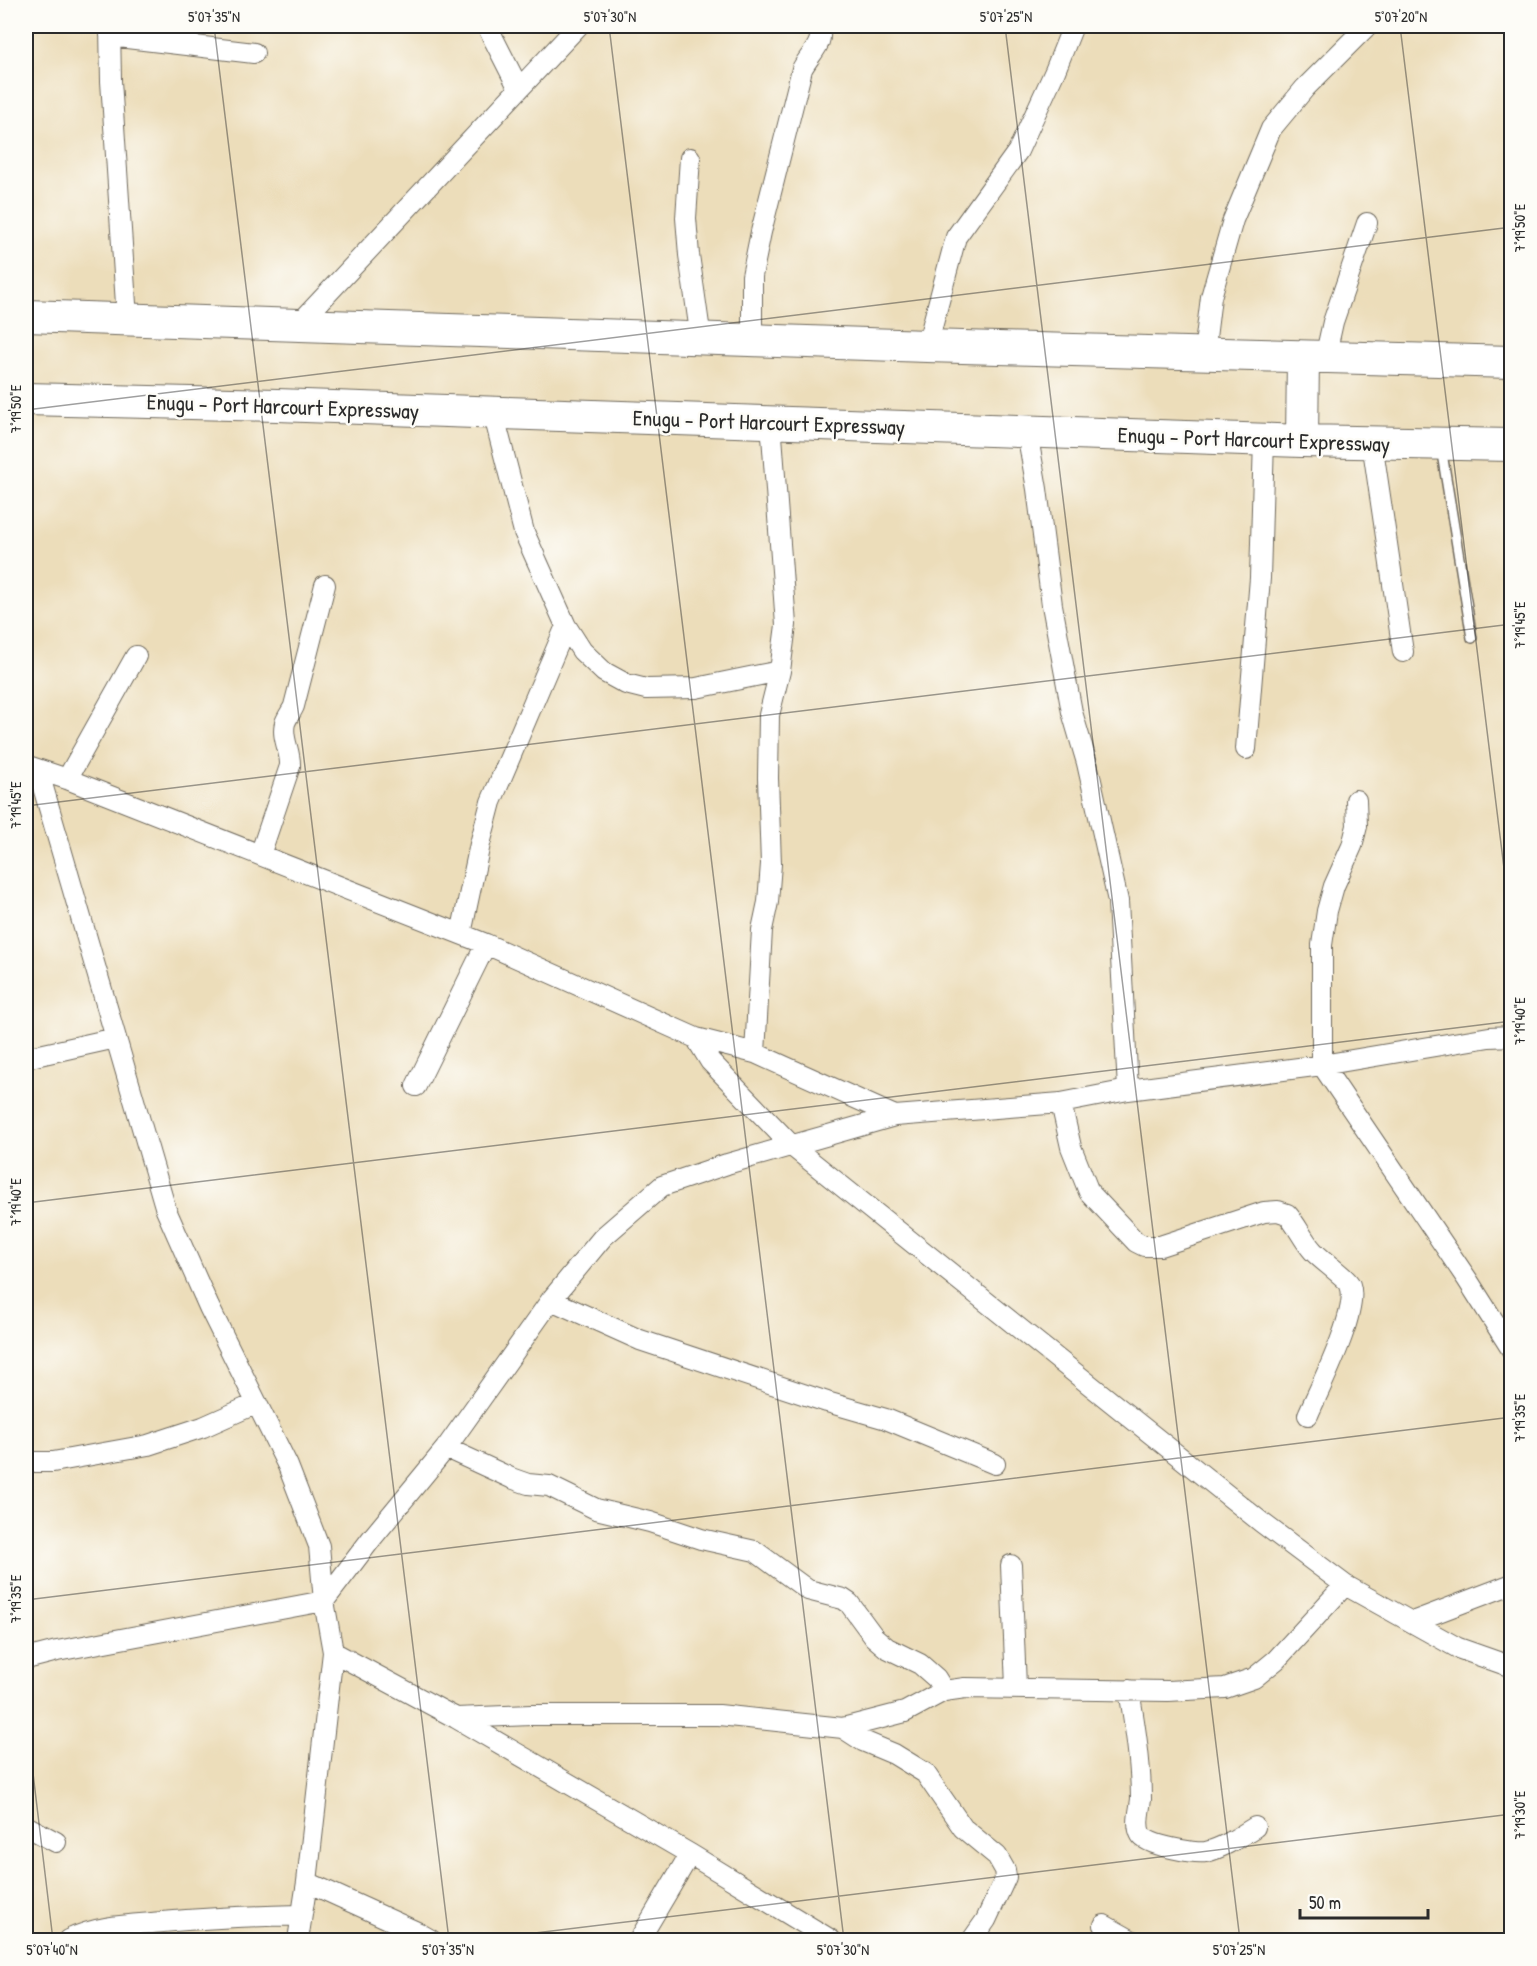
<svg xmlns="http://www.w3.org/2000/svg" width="1537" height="1966" font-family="'Patrick Hand',sans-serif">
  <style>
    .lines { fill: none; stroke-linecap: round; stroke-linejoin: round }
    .service-casing { stroke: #6f695d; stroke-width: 12 }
    .minor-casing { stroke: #6f695d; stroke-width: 22 }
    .trunk-casing { stroke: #6f695d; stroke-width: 34 }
    .service { stroke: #fff; stroke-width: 9 }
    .minor { stroke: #fff; stroke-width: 20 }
    .trunk { stroke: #fff; stroke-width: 32 }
    .ticks { fill: none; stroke: #2b2b2b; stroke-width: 1.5; stroke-opacity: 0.45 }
    .labels { text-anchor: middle; stroke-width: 5; stroke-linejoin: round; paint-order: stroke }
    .street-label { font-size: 22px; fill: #2b2b2b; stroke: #fdfcf7 }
    .neatline { fill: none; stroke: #2b2b2b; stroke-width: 2 }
    .ticks-label { font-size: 15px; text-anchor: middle; fill: #2b2b2b }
  </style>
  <rect width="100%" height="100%" fill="#fdfcf7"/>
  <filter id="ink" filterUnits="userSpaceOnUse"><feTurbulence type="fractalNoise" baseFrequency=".0167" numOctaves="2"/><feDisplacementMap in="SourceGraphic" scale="12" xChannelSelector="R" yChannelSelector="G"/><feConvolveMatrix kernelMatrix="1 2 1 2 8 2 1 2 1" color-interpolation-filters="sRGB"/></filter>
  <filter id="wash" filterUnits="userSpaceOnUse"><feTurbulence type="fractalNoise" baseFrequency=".008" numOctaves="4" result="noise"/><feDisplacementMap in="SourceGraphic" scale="24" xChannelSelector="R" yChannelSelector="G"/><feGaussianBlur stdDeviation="1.35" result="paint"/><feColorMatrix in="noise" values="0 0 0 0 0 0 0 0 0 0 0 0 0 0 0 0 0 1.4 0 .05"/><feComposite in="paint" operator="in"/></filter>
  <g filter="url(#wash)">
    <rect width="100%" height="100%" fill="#ecddba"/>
  </g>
  <g filter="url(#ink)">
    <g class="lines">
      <defs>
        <path id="service" d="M1441 447 1472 638"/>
        <path id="minor" d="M110 26 111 81 127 319
          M487 26 519 89
          M110 36 254 53
          M690 158 686 218 689 255 701 339
          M298 325 578 26
          M752 341V276L761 232 802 69C810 53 826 43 818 26
          M927 346 956 237 1018 151 1055 71 1073 26
          M1204 354 1211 297 1233 220 1271 129 1305 88 1367 26
          M1325 358 1333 322 1367 223
          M493 412 524 532 566 626 582 651 604 672 626 684 646 689 696 688 780 671
          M1027 432 1037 489 1052 605 1072 712 1087 763 1118 901 1128 1090
          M1372 442 1403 652
          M1246 749 1260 578 1264 439
          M28 766 67 779 486 944 696 1038 755 1053 895 1116
          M38 770 166 1210 209 1307 288 1466 319 1546 324 1601 333 1652 307 1882 298 1940
          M67 779 136 656
          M1356 800 1357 826 1352 846 1334 886 1327 911 1322 945V1065L1467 1279 1512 1350
          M260 855 290 766C291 751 281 738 285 723 287 717 292 711 294 706L325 585
          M461 934 480 844 491 802 566 626
          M696 1038 710 1061 793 1147 1261 1522 1345 1585 1458 1648 1512 1667
          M755 1053 762 930 768 902 771 864 768 778 769 715 780 671 786 625 771 422
          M26 1058 116 1038
          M416 1086 486 944
          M1061 1103 1071 1147 1089 1192 1136 1242 1144 1246H1160L1264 1212 1278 1211 1287 1214C1297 1225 1303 1240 1313 1251 1321 1260 1347 1278 1350 1285 1360 1310 1319 1389 1308 1415
          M551 1300 640 1340 827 1402 886 1419 995 1464
          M446 1448 511 1478 528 1484 549 1486 596 1509 650 1522 701 1539 755 1551 808 1590 843 1599 849 1603 874 1637 887 1648 920 1664 936 1678 944 1691
          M26 1462H53L148 1445 203 1427 257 1403
          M1011 1565 1016 1687
          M1412 1622 1512 1584
          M333 1652 456 1718 690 1854 831 1940
          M26 1659 57 1651 324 1601 372 1538 446 1448 551 1300 603 1237 662 1186 727 1164 895 1116 1061 1103 1128 1090 1322 1065 1489 1037 1512 1036
          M1129 1690C1135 1726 1141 1763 1141 1799 1140 1810 1135 1825 1141 1835 1146 1845 1195 1854 1206 1852 1223 1848 1239 1837 1255 1827
          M456 1718 531 1715H719L843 1728 905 1712 944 1691 965 1688 1168 1691 1225 1688 1254 1678 1276 1660 1345 1585
          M843 1728 863 1741 894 1754 925 1773 963 1828 997 1856 1005 1870 1006 1877 986 1920 972 1940
          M26 1826 56 1842
          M307 1882 417 1932 431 1940
          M1104 1925 1131 1940
          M68 1940C97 1925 131 1925 163 1922 209 1918 255 1916 301 1915
          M639 1940 690 1854"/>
        <path id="trunk" d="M26 316 927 346 1512 362
          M26 399 277 405 1302 441 1512 445
          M1302 441 1303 357"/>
      </defs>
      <use href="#service" class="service-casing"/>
      <use href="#minor" class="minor-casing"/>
      <use href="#trunk" class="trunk-casing"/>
      <use href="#service" class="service"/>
      <use href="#minor" class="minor"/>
      <use href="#trunk" class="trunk"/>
    </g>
  </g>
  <path class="ticks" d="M214 26 449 1940M609 26 844 1940M1005 26 1240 1940M1400 26 1512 933M26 410 1512 227M26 806 1512 624M26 1203 1512 1021M26 1600 1512 1417M26 1715 53 1940M478 1940 1512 1814"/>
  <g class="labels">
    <g class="street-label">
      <text transform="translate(283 406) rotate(2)" y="8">Enugu - Port Harcourt Expressway</text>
      <text transform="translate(769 422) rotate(2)" y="8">Enugu - Port Harcourt Expressway</text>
      <text transform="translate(1254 439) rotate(2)" y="8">Enugu - Port Harcourt Expressway</text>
    </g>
  </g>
  <rect width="1537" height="1966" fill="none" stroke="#fdfcf7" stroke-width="66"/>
  <path d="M1300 1909v9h128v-9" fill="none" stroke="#2b2b2b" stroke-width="3"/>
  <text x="1309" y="1909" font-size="18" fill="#2b2b2b" stroke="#fdfcf7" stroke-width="4.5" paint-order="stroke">50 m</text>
  <rect x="33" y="33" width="1471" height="1900" class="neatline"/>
  <g class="ticks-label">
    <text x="214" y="22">5°07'35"N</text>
    <text x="610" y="22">5°07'30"N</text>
    <text x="1006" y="22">5°07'25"N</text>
    <text x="1401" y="22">5°07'20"N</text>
    <text transform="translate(1520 228) rotate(-90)" y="5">7°19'50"E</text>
    <text transform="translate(16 409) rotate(-90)" y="5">7°19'50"E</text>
    <text transform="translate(1520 625) rotate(-90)" y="5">7°19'45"E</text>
    <text transform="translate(16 805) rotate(-90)" y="5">7°19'45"E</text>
    <text transform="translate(1520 1021) rotate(-90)" y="5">7°19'40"E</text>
    <text transform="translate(16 1202) rotate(-90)" y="5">7°19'40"E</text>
    <text transform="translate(1520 1418) rotate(-90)" y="5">7°19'35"E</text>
    <text transform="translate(16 1599) rotate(-90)" y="5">7°19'35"E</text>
    <text transform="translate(1520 1815) rotate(-90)" y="5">7°19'30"E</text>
    <text x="52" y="1955">5°07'40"N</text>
    <text x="448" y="1955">5°07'35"N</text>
    <text x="843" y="1955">5°07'30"N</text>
    <text x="1239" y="1955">5°07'25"N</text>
  </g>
</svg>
